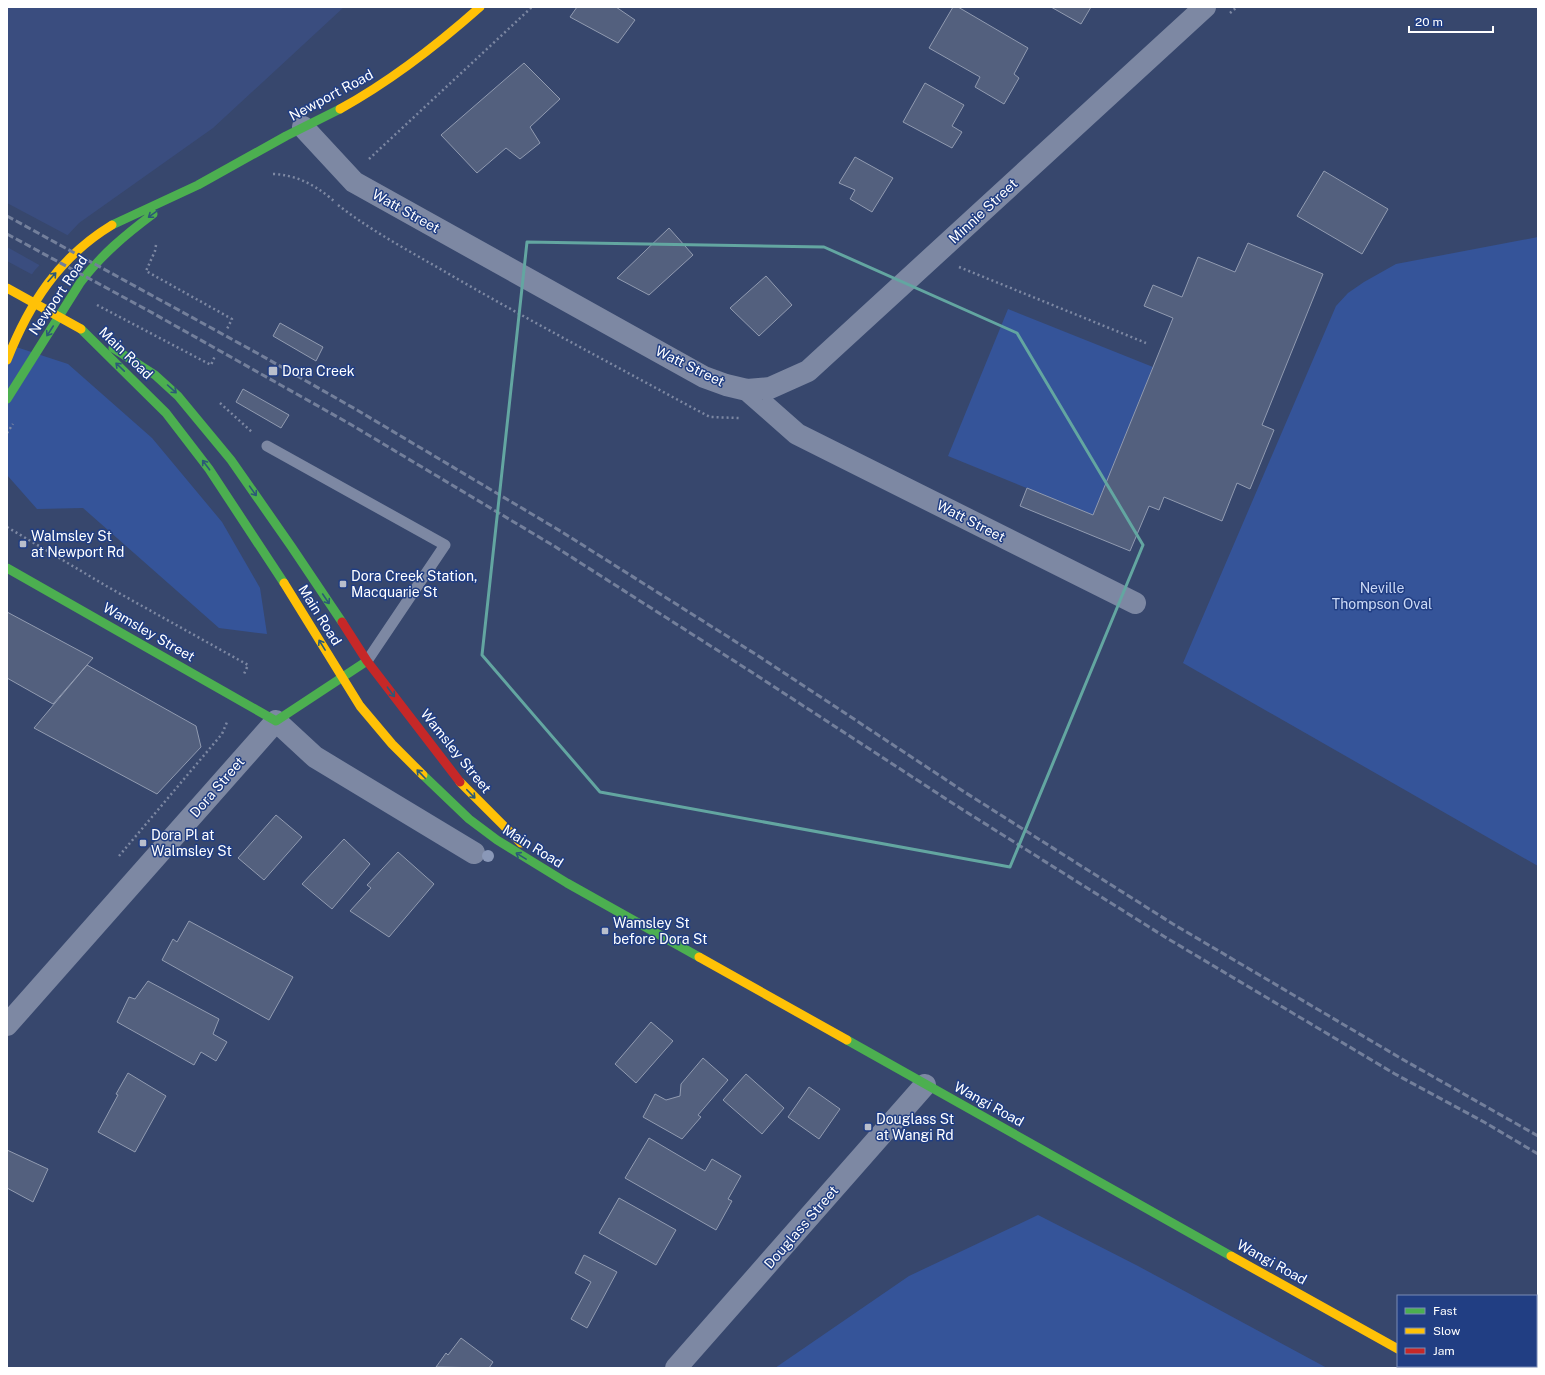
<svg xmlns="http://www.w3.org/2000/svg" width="1545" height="1375" font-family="'Public Sans',sans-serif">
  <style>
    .green { fill: #355499 }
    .water { fill: #3a4d7f }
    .pier { fill: #37476d }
    .building { fill: #53607e; stroke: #919bb1 }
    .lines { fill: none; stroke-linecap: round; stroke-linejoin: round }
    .path { stroke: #7d88a3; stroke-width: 2.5; stroke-dasharray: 2 3; stroke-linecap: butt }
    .lane { stroke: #7d88a3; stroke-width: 11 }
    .street { stroke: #7d88a3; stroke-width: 22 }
    .fast { stroke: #4caf50; stroke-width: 9 }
    .slow { stroke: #ffc107; stroke-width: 9 }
    .jam { stroke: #c62828; stroke-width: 9 }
    .rail { stroke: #737f9b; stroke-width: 3; stroke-dasharray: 7 3; stroke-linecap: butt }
    .slow-bridge { stroke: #ffc107; stroke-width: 9 }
    .tree { fill: #8a98b8 }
    .oneway { stroke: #2c5a76 }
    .marked { fill: none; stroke: #63a6a1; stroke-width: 3; stroke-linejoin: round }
    .poi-dot { fill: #b9bfcc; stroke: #213e83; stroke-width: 1.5 }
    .labels { text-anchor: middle; stroke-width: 3; stroke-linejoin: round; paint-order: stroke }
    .street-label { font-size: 14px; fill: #fff; stroke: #213e83 }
    .poi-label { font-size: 14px; fill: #fff; stroke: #213e83; text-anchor: start }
    .park-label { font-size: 14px; fill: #cddaf6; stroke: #213e83 }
  </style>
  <rect width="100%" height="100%" fill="#37476d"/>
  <path class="green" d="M1538 237V866L1183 663 1336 306 1348 293 1364 282 1396 264Z
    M1008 309 1153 367 1093 515 948 456Z
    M7 344 68 364 152 438 222 522 260 588 267 634 219 628 83 508 37 509 7 475Z
    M1038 1215 1138 1266 1327 1368H775L909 1276Z"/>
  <path class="water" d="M7 7H344L213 128 79 223 35 270 7 309Z"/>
  <path class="pier" d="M7 203 69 236 41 266 7 247Z
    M7 261 33 275 10 308 7 306Z"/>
  <path class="building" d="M577 7H616L635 20 618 43 570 17Z
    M953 7H958L1028 48 1014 74 1019 78 1004 104 975 87 980 77 929 48Z
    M1051 7H1091L1081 24Z
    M524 63 560 99 530 127 540 143 520 159 506 148 477 173 441 135Z
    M925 83 964 105 952 126 962 132 952 148 903 122Z
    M855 157 893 178 872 212 850 199 855 190 839 183Z
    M1324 171 1388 209 1362 254 1297 216Z
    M669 228 693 255 649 295 617 278Z
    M1248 243 1323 274 1262 425 1274 430 1250 489 1237 483 1222 521 1164 497 1159 510 1149 506 1130 551 1020 506 1027 488 1093 515 1173 318 1144 306 1153 285 1182 297 1198 257 1235 272Z
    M766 276 792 305 759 336 730 308Z
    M280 323 323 347 316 361 273 336Z
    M243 389 289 415 281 428 236 402Z
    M7 612 93 658 53 704 7 678Z
    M87 665 196 726 201 747 157 794 34 728Z
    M276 815 302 837 264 880 238 858Z
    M344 839 370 864 332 909 302 884Z
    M398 852 434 884 389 937 350 911 371 888 367 885Z
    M189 921 293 977 269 1020 162 960 173 939 177 942Z
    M148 981 219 1019 213 1034 227 1042 216 1061 201 1052 194 1065 117 1022 129 997 135 999Z
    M651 1022 673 1041 636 1083 615 1064Z
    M703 1058 728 1080 698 1115 701 1117 682 1139 643 1117 655 1094 666 1100 680 1096 681 1084Z
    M128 1073 166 1096 135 1152 98 1132 118 1095 116 1094Z
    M746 1074 784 1108 762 1134 723 1100Z
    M809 1087 840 1109 819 1139 788 1117Z
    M649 1138 705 1171 712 1159 741 1176 728 1199 732 1201 716 1230 625 1178Z
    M7 1150 48 1169 33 1202 7 1188Z
    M619 1198 676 1230 656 1265 599 1233Z
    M584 1255 617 1272 587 1328 571 1319 591 1282 575 1273Z
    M461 1338 493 1362 489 1368 436 1367 446 1353 448 1355Z"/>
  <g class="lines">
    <path class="path" d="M1230 13 1237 7
      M369 159 532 7
      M273 174C295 175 311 183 328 196
      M328 196 334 201
      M338 205C374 233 415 254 454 277 532 322 612 364 691 407L710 417 739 418
      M156 245 155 251 146 271 232 319 227 329
      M959 267 1146 343
      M97 305 211 365 215 356
      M220 403 253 433
      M7 433 13 424
      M7 527 108 587 248 665 244 674
      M119 856 222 734 227 722"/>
    <path class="lane" d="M267 446 445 545 367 661"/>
    <path class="street" d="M303 127 354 182 704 377 726 385 747 390 797 434 1135 603
      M747 390 770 388 808 371 1205 7
      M7 1025 276 721 315 757 474 853
      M676 1368 925 1085"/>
    <path class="fast" d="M112 225 198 185 286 136 340 109
      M81 329 166 413 209 469 284 583
      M113 348 155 375 178 396 231 460 291 546 342 622
      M7 399 80 283C101 255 125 235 153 214
      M7 568 276 721 367 661
      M423 775 469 819 497 840 567 883 699 957
      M847 1040 1231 1256
      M1429 1366 1432 1368"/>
    <path class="slow" d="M340 109C391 81 436 46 480 7
      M7 360C29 304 59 257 112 225
      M284 583 360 706 392 744 423 775
      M460 782 521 843
      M699 957 847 1040
      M1231 1256 1398 1349"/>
    <path class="jam" d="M342 622 367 661 460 782"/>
    <path class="rail" d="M7 216 257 353 357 410 562 532 760 657 966 793 1173 924 1402 1059 1538 1136
      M7 234 149 311 350 424 554 546 753 673 960 808 1165 937 1395 1074 1484 1122 1538 1154"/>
    <path class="slow-bridge" d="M7 288 81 329"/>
  </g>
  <circle class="tree" cx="488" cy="856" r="6"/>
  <defs><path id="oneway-shaft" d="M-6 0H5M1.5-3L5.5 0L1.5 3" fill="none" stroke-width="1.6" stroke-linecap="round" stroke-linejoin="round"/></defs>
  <g class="oneway">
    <use href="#oneway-shaft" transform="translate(153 214) rotate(144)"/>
    <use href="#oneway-shaft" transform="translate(52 277) rotate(-48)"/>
    <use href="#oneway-shaft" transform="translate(50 331) rotate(123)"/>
    <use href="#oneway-shaft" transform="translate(120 367) rotate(-136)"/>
    <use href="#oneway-shaft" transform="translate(172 389) rotate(42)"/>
    <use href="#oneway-shaft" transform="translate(206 465) rotate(-127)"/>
    <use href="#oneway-shaft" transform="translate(253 491) rotate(55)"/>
    <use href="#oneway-shaft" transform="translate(326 599) rotate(56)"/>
    <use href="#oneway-shaft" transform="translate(322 645) rotate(-122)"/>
    <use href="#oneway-shaft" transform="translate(391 692) rotate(53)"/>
    <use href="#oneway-shaft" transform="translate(421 774) rotate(-134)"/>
    <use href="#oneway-shaft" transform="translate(471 794) rotate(46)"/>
    <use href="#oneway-shaft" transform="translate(521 856) rotate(-149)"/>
  </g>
  <path class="marked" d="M527 242 824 247 1017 333 1143 545 1010 867 600 792 482 655Z"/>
  <g class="poi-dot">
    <rect x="268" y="366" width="10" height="10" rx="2"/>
    <rect x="19" y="540" width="8" height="8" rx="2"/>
    <rect x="339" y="580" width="8" height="8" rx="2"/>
    <rect x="139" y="839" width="8" height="8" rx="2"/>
    <rect x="601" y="927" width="8" height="8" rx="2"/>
    <rect x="864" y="1123" width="8" height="8" rx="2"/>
  </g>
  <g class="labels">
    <g class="street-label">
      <text transform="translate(331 95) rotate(-28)" y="5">Newport Road</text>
      <text transform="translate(406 211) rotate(29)" y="5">Watt Street</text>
      <text transform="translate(983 211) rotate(-43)" y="5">Minnie Street</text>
      <text transform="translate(58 295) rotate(-56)" y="5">Newport Road</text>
      <text transform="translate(126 353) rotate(44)" y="5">Main Road</text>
      <text transform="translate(690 366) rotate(26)" y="5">Watt Street</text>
      <text transform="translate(971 521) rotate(27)" y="5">Watt Street</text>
      <text transform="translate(320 615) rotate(58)" y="5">Main Road</text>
      <text transform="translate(149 632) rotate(30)" y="5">Wamsley Street</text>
      <text transform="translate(456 751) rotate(51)" y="5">Wamsley Street</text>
      <text transform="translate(217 787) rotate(-49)" y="5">Dora Street</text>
      <text transform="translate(533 846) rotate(32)" y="5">Main Road</text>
      <text transform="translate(989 1104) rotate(29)" y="5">Wangi Road</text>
      <text transform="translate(801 1227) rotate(-49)" y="5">Douglass Street</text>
      <text transform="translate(1272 1262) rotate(29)" y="5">Wangi Road</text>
    </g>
    <g class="poi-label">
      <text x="282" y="376">Dora Creek</text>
      <text x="31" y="541">Walmsley St<tspan x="31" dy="16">at Newport Rd</tspan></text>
      <text x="351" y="581">Dora Creek Station,<tspan x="351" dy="16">Macquarie St</tspan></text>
      <text x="151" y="840">Dora Pl at<tspan x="151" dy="16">Walmsley St</tspan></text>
      <text x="613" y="928">Wamsley St<tspan x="613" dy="16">before Dora St</tspan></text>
      <text x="876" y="1124">Douglass St<tspan x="876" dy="16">at Wangi Rd</tspan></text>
    </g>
    <g class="park-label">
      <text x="1382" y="593">Neville<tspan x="1382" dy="16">Thompson Oval</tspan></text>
    </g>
  </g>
  <rect width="1545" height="1375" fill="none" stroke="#ffffff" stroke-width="16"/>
  <rect x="1397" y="1295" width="140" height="72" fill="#213e83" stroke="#7a8bb5"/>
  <rect x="1405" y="1308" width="20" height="6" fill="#4caf50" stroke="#7a8bb5"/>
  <text x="1433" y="1315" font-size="12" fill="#ffffff">Fast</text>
  <rect x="1405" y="1328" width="20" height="6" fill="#ffc107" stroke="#7a8bb5"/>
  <text x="1433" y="1335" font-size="12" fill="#ffffff">Slow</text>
  <rect x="1405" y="1348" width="20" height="6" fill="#c62828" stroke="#7a8bb5"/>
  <text x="1433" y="1355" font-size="12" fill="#ffffff">Jam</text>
  <path d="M1409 26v6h84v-6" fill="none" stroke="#ffffff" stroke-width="2"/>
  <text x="1415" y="26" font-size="12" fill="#ffffff" stroke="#213e83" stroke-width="3" paint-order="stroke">20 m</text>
</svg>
